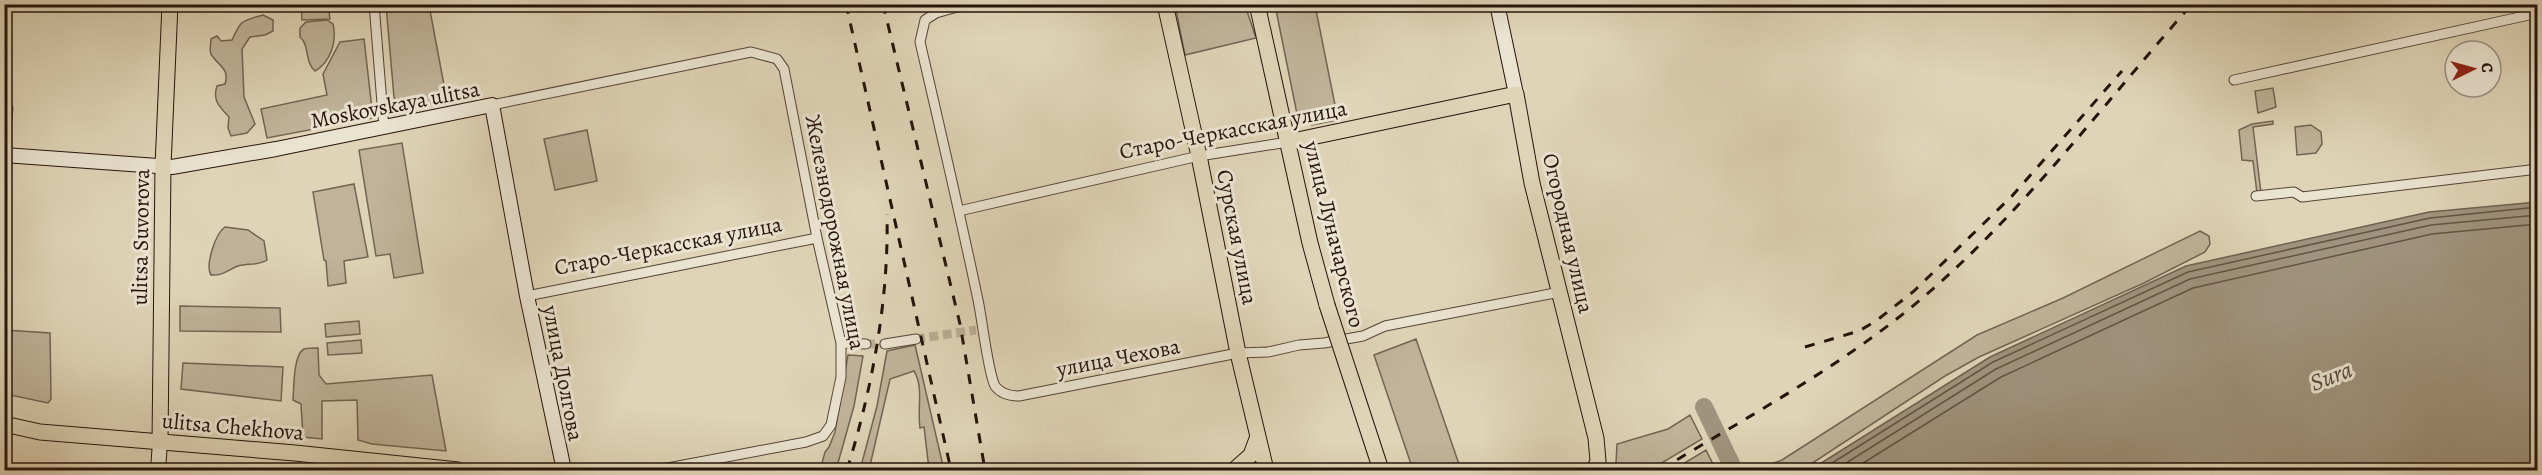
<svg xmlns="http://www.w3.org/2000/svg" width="2542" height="475" font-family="Alegreya,serif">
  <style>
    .green { fill: #c0b39a; stroke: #736452; stroke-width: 1.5 }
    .water { fill: #a0937d; stroke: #6f604f; stroke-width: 1.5 }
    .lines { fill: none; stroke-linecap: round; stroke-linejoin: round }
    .shore { stroke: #635444; stroke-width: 1.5 }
    .river { stroke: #a0937d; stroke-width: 18 }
    .street-tunnel { stroke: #baae95; stroke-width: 9; stroke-dasharray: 9 4.5; stroke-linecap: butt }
    .street-casing { stroke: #544436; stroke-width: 11 }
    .secondary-casing { stroke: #26140b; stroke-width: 16 }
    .primary-casing { stroke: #26140b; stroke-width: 17 }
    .street { stroke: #eae3d0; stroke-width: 9 }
    .secondary { stroke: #eae3d0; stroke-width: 14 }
    .primary { stroke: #dfd4b7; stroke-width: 15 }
    .rail { stroke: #26140b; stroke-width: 3; stroke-dasharray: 10 10; stroke-linecap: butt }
    .primary-bridge-casing { stroke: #26140b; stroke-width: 17; stroke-linecap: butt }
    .primary-bridge { stroke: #dfd4b7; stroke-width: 15 }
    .labels { text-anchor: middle; stroke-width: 6; stroke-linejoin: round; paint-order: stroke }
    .street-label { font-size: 22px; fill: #26140b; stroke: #eae3d0 }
    .water-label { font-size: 24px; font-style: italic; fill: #574739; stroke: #eae3d0 }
  </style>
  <rect width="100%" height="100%" fill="#dfd4b7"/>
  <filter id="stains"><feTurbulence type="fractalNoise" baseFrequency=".00333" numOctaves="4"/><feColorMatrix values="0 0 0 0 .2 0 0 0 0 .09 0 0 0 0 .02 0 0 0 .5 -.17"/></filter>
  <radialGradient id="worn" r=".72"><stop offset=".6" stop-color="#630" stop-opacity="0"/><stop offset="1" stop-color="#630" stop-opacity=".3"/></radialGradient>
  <path class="green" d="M301 5H328L330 19 302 20Z
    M386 5H429L447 101 405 108 398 104 394 97Z
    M1175 5H1245L1256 38 1185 55Z
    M1275 5H1315L1338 120 1312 125 1298 119Z
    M263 15 273 20V31L265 35 250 37 242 49 244 97 255 124 247 133 231 136 228 128 229 117C220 107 212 101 217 86L225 84C230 68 218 66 211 54 209 50 211 44 211 39L217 36 221 41 232 40C241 20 241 21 263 15Z
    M327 20 333 24C337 41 331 62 315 71 304 61 310 45 300 37V28L306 22Z
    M364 39 373 118 267 138 261 109 327 95 323 74 340 42Z
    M2273 88 2276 107 2258 113 2255 91Z
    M2273 121V124L2253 127 2261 193H2257L2253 161 2242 160 2239 130 2252 124Z
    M2311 125 2321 132 2322 144 2316 153 2297 155 2295 127Z
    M587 130 597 181 555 190 544 139Z
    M402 143 423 273 394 278 390 254 376 256 359 150Z
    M354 184 368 257 344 261 346 283 328 286 326 261 324 260 313 192Z
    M225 227 248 230 264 241 267 260C258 266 248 263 238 266 228 270 223 276 211 275 205 266 215 234 225 227Z
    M2200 231 2209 236 2210 244 2205 252 2144 283 1979 357 1945 376 1802 470H1755L1782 460 1977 335 2063 298Z
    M180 306 280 308 281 332 180 331Z
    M359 321 360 334 326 337 325 324Z
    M5 330 50 333 51 399 48 403 5 394Z
    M1416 339 1461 470H1413L1374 355Z
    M361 340 362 353 328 355 327 343Z
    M915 345 944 470H931L928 461 924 427 920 428C917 409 924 387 914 371L890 379 869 470H860L877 406 887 351Z
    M318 348 319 375 326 384 432 375 446 451 372 444 358 440 357 400 322 401V439L303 437 301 404 293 400C294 389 293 355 304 349 308 348 314 348 318 348Z
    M848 355 863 356 854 406 836 470H820L825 452 829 447 835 432Z
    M183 363 283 367 281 401 181 389Z
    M1690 415 1702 439 1650 470H1613L1616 463 1617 444 1668 429Z
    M1706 450 1716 470H1673Z"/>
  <path class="water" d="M2537 202V470H1810L1990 357 2186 266 2429 212Z"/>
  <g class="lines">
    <path class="shore" d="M1821 470 1993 362 2188 272 2430 218 2538 207
      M1835 470 1996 369 2190 279 2431 225 2538 215
      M1852 470 2001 377 2193 288 2432 234 2538 224"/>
    <path class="river" d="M1704 407 1734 470"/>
    <path class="street-tunnel" d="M916 339 976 330
      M866 344H885"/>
    <defs>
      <path id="street" d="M374 4 384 128
        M968 4 936 13 925 20 920 42C940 128 960 214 978 300 982 318 988 373 995 386 1001 394 1009 396 1019 396L1238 353 1268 352 1299 345 1324 343 1363 336 1385 326 1560 292
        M2234 80 2538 13
        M492 105 751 52 777 59 784 69 817 238 841 343V377L831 425 823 436 806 442 657 470
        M4 153 8 108
        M2256 196 2294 192 2302 197 2538 169
        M959 211 1199 156 1288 142
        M527 296 817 238
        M841 343 866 344
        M885 344 916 339"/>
      <path id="secondary" d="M1497 4 1516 94
        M4 155 172 167 276 149 492 105 527 296 564 470
        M158 470 160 442"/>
      <path id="primary" d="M1165 4 1199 156 1238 353 1266 470
        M1257 4 1310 243 1327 305
        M1288 142 1516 94 1532 183 1596 438 1598 461 1594 470
        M4 424 40 432 295 453 458 470
        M160 442 163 166 170 4
        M1234 470 1251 455 1257 439"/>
    </defs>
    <use href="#street" class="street-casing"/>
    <use href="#secondary" class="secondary-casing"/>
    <use href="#primary" class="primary-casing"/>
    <use href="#street" class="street"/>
    <use href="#secondary" class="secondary"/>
    <use href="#primary" class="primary"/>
    <path class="rail" d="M846 4 951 470
      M883 4 960 324 985 470
      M1805 347 1859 331 1876 321 1914 291 2012 196 2122 71
      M847 470C872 389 889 300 887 214
      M1660 470C1744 419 1831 372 1908 310 2016 222 2100 108 2192 4"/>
    <defs>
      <path id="primary-bridge" d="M1327 305 1381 470"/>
    </defs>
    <use href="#primary-bridge" class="primary-bridge-casing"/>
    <use href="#primary-bridge" class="primary-bridge"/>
  </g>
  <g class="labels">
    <g class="street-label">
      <text transform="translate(395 104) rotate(-11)" y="8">Moskovskaya ulitsa</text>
      <text transform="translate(1233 129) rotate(-11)" y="8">Старо-Черкасская улица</text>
      <text transform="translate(836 232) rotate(79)" y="8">Железнодорожная улица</text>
      <text transform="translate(1569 233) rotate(77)" y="8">Огородная улица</text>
      <text transform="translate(1335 234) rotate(76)" y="8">улица Луначарского</text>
      <text transform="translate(140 237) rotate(-89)" y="8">ulitsa Suvorova</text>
      <text transform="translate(1238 237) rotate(79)" y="8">Сурская улица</text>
      <text transform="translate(668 245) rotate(-11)" y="8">Старо-Черкасская улица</text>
      <text transform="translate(1118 357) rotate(-11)" y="8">улица Чехова</text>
      <text transform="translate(564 373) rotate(79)" y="8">улица Долгова</text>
      <text transform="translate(233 426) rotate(5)" y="8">ulitsa Chekhova</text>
    </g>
    <g class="water-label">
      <text transform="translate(2331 376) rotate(-21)" y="8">Sura</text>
    </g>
  </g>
  <rect width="2542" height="475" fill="none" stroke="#dfd4b7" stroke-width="24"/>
  <rect x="6" y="6" width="2530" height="463" fill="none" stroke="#26140b" stroke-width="3"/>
  <rect x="12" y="12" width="2518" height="451" fill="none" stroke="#26140b" stroke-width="1.5"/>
  <g transform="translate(2473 69) rotate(85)"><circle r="28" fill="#eae3d0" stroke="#9c9081" stroke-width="1.5"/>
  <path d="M0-4.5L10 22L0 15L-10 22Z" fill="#8f2418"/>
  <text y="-9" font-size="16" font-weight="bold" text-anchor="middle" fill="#26140b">С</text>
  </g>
  <rect width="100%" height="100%" filter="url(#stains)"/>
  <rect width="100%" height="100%" fill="url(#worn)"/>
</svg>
